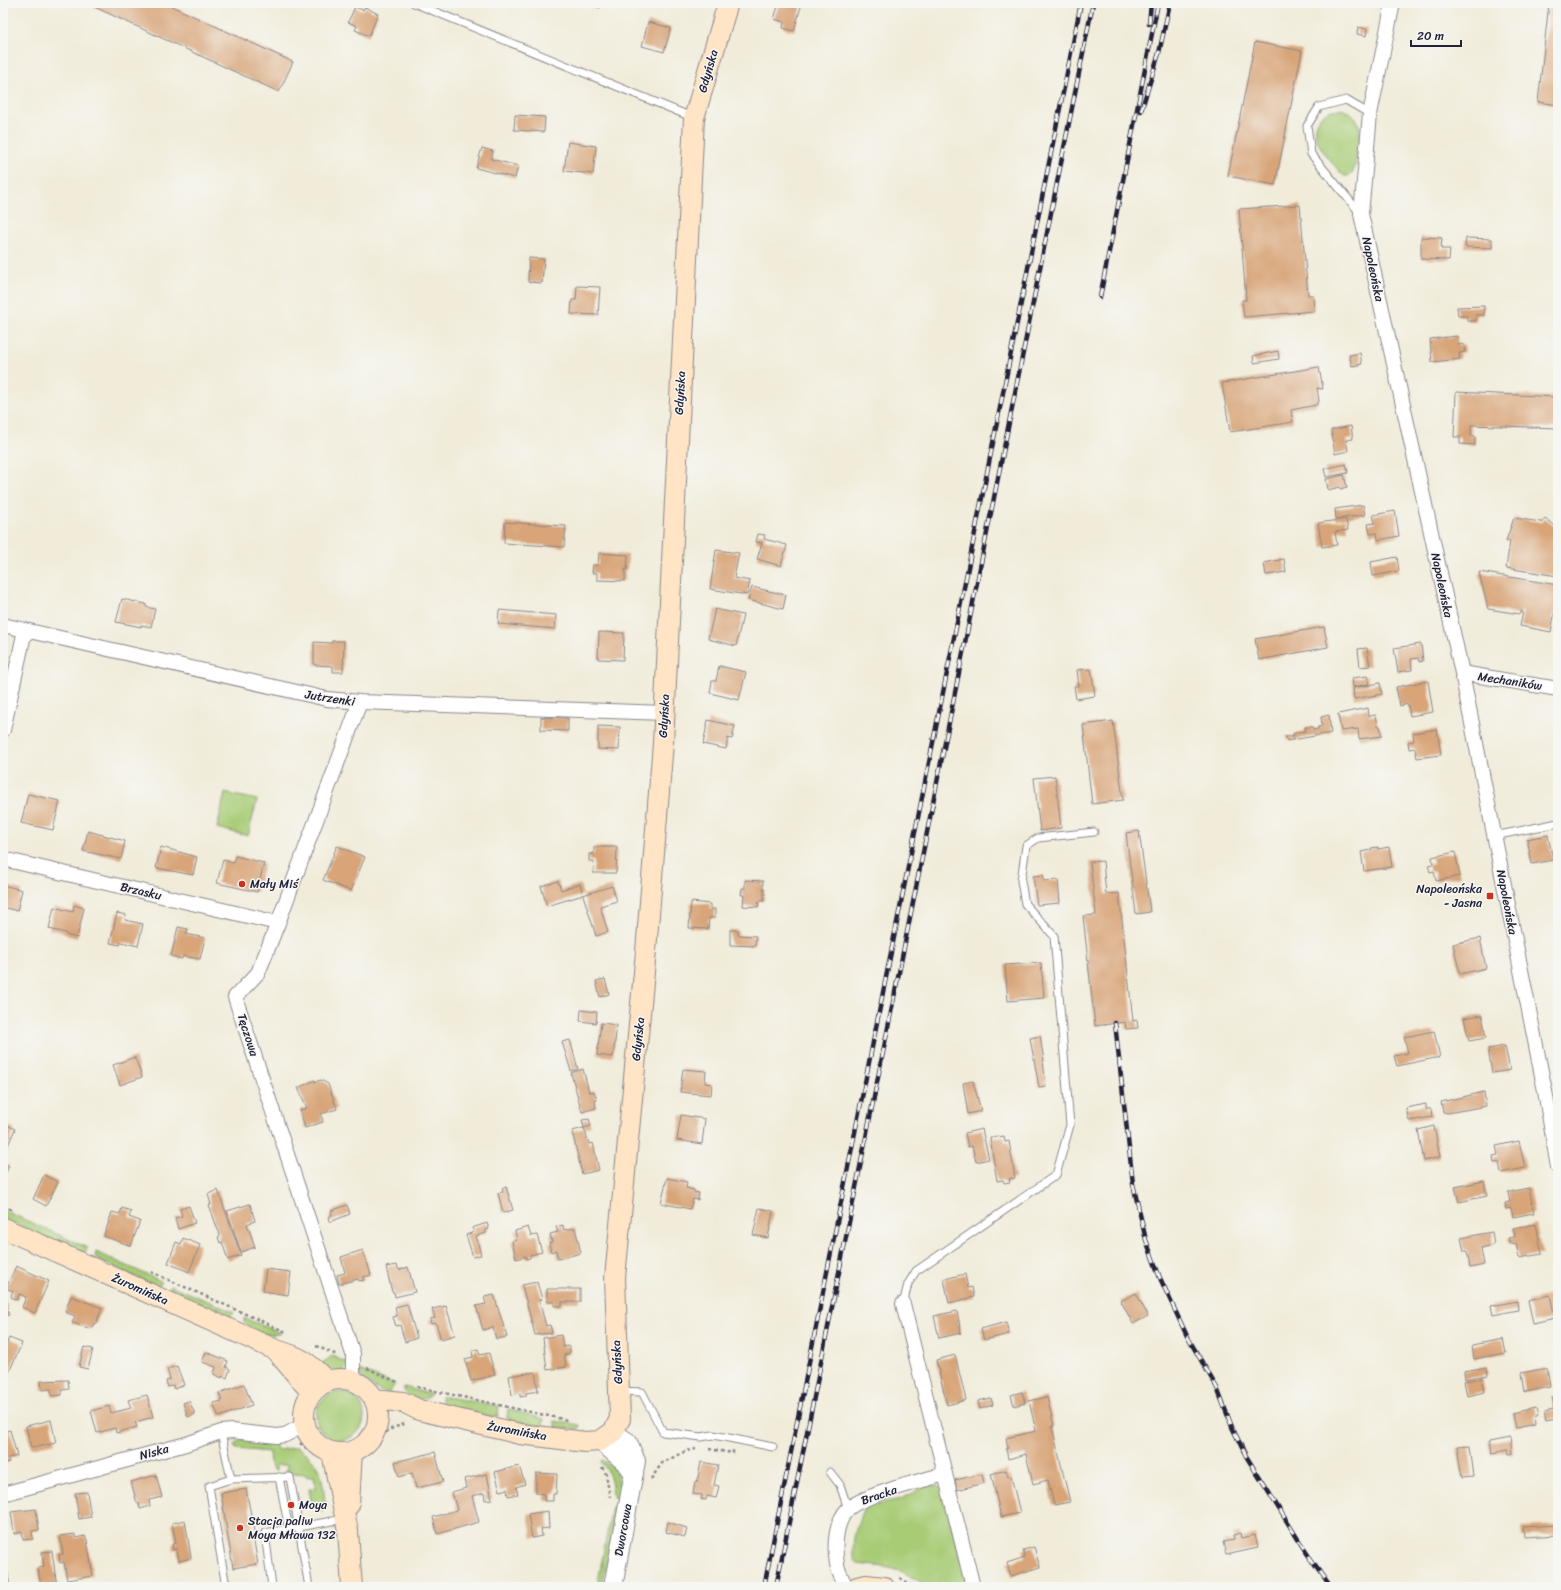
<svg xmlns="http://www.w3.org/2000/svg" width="1561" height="1590" font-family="Sriracha,sans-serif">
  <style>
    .green { fill: #a8cc76; stroke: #657758 }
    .building { fill: #d8a478 }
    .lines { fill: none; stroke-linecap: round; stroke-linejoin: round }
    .service-casing { stroke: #8a878a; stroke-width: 9 }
    .minor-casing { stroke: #8a878a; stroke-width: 16 }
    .tertiary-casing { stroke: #8a878a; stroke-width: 20 }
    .secondary-casing { stroke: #8a878a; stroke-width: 22 }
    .path { stroke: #8a878a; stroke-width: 2.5; stroke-dasharray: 3 3; stroke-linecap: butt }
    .service { stroke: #fff; stroke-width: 7 }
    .minor { stroke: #fff; stroke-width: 14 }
    .tertiary { stroke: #fff; stroke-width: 18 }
    .secondary { stroke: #ffe4c6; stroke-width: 20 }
    .rail-casing { stroke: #22223b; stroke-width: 4.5 }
    .rail { stroke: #f6f6f2; stroke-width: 3; stroke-dasharray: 9; stroke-linecap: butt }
    .poi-dot { fill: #c8321e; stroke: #f6f6f2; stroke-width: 1.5 }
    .labels { text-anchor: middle; stroke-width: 3; stroke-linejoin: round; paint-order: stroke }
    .street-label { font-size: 12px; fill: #22223b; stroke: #f6f6f2 }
    .poi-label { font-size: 12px; fill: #22223b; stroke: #f6f6f2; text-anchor: start }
  </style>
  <rect width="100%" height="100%" fill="#f6f6f2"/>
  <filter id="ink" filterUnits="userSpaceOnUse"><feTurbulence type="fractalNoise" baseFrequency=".025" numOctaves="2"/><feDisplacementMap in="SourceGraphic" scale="8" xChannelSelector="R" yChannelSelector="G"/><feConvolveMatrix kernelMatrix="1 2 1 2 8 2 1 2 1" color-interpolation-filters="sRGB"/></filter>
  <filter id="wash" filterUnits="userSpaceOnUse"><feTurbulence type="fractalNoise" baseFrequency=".012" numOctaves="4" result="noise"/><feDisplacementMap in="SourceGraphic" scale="16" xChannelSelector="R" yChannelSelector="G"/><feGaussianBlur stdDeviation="0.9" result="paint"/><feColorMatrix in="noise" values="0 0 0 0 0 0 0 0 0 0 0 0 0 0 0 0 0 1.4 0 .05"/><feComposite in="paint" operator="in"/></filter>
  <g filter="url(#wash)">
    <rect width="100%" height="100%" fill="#f1ecda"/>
    <path class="green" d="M1339 109C1372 114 1357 151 1353 173L1348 176H1344L1341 173C1330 160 1310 142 1317 123 1321 113 1329 110 1339 109Z
      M225 793 257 800 248 836 217 828Z
      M3 1210 88 1248 83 1254 3 1218Z
      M96 1252 161 1281V1283L156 1286 96 1259 95 1257Z
      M170 1285 234 1312 232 1315 227 1318 172 1293 170 1290Z
      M244 1318 281 1333C271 1338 249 1330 244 1322Z
      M332 1356 349 1364 343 1372H335L321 1364Z
      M359 1370 395 1384 389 1393C377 1392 368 1384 360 1376Z
      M404 1387 431 1394C424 1403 411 1398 404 1391Z
      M316 1416a24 24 0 1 1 48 0a24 24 0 1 1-48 0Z
      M441 1396 499 1406 498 1415 496 1418 444 1406 441 1401Z
      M508 1409 544 1419 542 1426 511 1421 507 1418Z
      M554 1421 580 1425 579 1429 557 1428Z
      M242 1439 275 1443 277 1450 297 1447C325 1465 321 1478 326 1507L324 1510 316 1511 312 1506 309 1489 316 1488 314 1476 307 1477 305 1474 287 1472V1465H276V1471L273 1470 270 1465 269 1452 236 1449 234 1445Z
      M602 1460C617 1466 622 1484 619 1499L613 1497C612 1484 611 1473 601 1462Z
      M938 1485 944 1491 968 1587H929L903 1572 885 1567 857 1564C848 1551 857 1518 866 1506L901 1499 926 1486Z
      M612 1507 617 1508 602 1587H597Z"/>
    <g id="blocks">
      <path class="building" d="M86 3H165L293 62 279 92Z
        M583 3H601L600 8Z
        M779 3H802L794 31 783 28 784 22 774 19Z
        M1549 3H1558V105L1538 102Z
        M355 7 363 10 365 7 378 14 369 36 355 30 357 26 348 22Z
        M648 22 671 28 664 52 642 46Z
        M1358 27 1367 29 1366 36 1357 34Z
        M1255 42 1302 51 1275 185 1228 176Z
        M515 115 545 117 544 132 514 130Z
        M568 142 596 146 593 174 564 171Z
        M482 148 493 151 491 159 518 166 515 178 476 168Z
        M1300 205 1308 295H1313L1314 311 1244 317 1242 300H1246L1239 209Z
        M1421 237 1442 238 1441 249H1450L1449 260 1421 259Z
        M1466 238 1492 239V248L1465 247Z
        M529 258 544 259 542 283 528 282Z
        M577 286 600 287 598 315 571 314 572 300H576Z
        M1484 306V315H1476V321H1467V316H1458L1457 307Z
        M1457 336 1458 345 1464 344 1465 352 1459 353 1460 359 1432 362 1430 339Z
        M1278 351 1279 359 1254 363 1253 356Z
        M1360 353 1362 364 1352 366 1349 355Z
        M1319 367 1323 389 1317 388 1319 401 1316 405 1291 410 1293 422 1230 432 1222 383Z
        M1456 392 1558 397V428L1471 425V436H1475V445L1460 444V437H1454Z
        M1351 426 1353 439 1346 440 1348 451 1335 454 1331 430Z
        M1346 464 1348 473 1326 477 1324 469Z
        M1344 475 1347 487 1340 489V487L1328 490 1326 479Z
        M1363 505 1365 515 1336 519 1335 509Z
        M1395 511 1399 536 1378 540 1377 533 1370 534 1368 524 1375 523 1373 515Z
        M1514 518 1541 522V523L1545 518 1554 525 1558 526V576L1506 568 1510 541H1506Z
        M1346 519 1348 530 1335 532 1337 545 1322 547 1318 523Z
        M505 522 566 526 564 547 504 543Z
        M758 534 765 535 764 539 787 545 781 566 757 559 762 543 756 542Z
        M716 550 739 553 734 578 750 581 747 595 710 589Z
        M599 553 628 555 627 570 625 569V581L597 580V573H592L593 565H598Z
        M1397 557 1399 571 1373 576 1371 562Z
        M1284 559 1286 572 1266 575 1264 563Z
        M1479 572 1558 585V594L1551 632 1520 626 1523 612 1521 611 1520 614 1488 609Z
        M752 587 786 595 783 609 748 600Z
        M122 599 146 604V607L155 609 151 627 141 625V627L116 622Z
        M715 609 743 615 736 646 708 639Z
        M499 610 556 615 555 629 498 624Z
        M1324 627 1328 647 1259 660 1255 639Z
        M599 632 624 633 623 660 598 659Z
        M332 641H344L343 672H333V666L314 665V642L332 643Z
        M1421 644 1423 661 1419 662 1418 658 1411 659 1412 670 1398 672 1394 648Z
        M1367 648 1370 666 1360 667 1358 649Z
        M719 666 746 672 739 700 710 693 712 681H716Z
        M1091 669 1095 696 1076 699 1074 686H1079L1077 670Z
        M1367 676 1369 684 1353 687 1352 678Z
        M1428 681 1433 712 1410 716 1408 704 1400 706 1396 687Z
        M1380 683 1382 694 1354 699 1353 688Z
        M1368 708 1369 716 1376 715 1378 726H1380L1382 736 1359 739 1358 729 1341 731 1338 714Z
        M1329 715 1331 733 1287 741 1286 736H1294L1293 734 1298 732 1305 731V727H1313V730L1318 729V727L1322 726 1321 717Z
        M541 717 568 718V731L541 730Z
        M708 720 735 726 732 739 728 738 726 749 703 744Z
        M1113 721 1123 800 1092 804 1083 725Z
        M598 726 620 727 619 750 598 749Z
        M1437 729 1441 755 1417 758 1415 748 1409 749 1408 742 1414 741 1413 733Z
        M1055 776 1061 828 1040 831 1034 778Z
        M28 794 60 801 53 830 21 823Z
        M88 831 125 841 121 859 83 851Z
        M1139 831 1150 912 1136 914 1126 833Z
        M1548 835 1553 860 1532 864 1527 839Z
        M337 846 365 857 351 891 323 880Z
        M161 847 197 857 193 875 156 868Z
        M594 847H617L616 873H593L594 861H589V854H594Z
        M1378 847V849L1389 847 1392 867 1364 871 1361 852 1372 850 1371 848Z
        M1455 852 1460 876 1436 881 1434 871 1430 872 1428 865 1433 864 1432 857Z
        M235 856 264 863 257 892 217 883 223 860 234 863Z
        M1103 861 1106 894 1119 893 1133 1021 1137 1020 1138 1028 1126 1029 1125 1022 1095 1026 1083 916 1096 915 1090 862Z
        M1043 875 1044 881 1058 880 1060 903 1037 905 1033 876Z
        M745 880 763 881V889H764V901H759L758 907 743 906 744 895H741L742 888H745Z
        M558 881 561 890 580 884 583 895 547 906 541 886Z
        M3 885 22 890 17 911 3 907Z
        M612 886 617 901 600 906 608 932 596 936 583 895Z
        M691 902 710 904V909H715V918H709L708 929 689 928Z
        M74 905 84 908 77 938 66 935V933L49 929 54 907 73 912Z
        M117 913 126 915 125 920 143 924 138 946 121 942 120 945 110 943Z
        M178 927 188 929 186 934 205 938 200 959 183 956 182 959 171 956Z
        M730 930H738V935L756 936 755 946 730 945Z
        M1480 938 1486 968 1460 974 1453 944Z
        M1558 939V959H1557L1554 940Z
        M1041 963 1044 998 1008 1001 1005 965Z
        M605 979 609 994 600 997 596 981Z
        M581 1010 597 1012 596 1023 580 1021Z
        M1482 1015 1486 1038 1469 1041 1464 1018Z
        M601 1023 617 1025 613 1057 597 1055Z
        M1434 1031 1440 1057 1397 1066 1394 1056 1408 1053 1404 1037Z
        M1040 1036 1044 1061H1043L1046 1086 1039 1087 1030 1038Z
        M570 1040 578 1069 571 1071 562 1042Z
        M1505 1046 1510 1070 1492 1073 1488 1049Z
        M135 1057 142 1077 120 1085 113 1065Z
        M583 1069 589 1092 594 1091 597 1100 595 1101 596 1108 582 1112 571 1073Z
        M683 1069 706 1071 705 1083 712 1084 711 1095 680 1092Z
        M315 1080V1082L321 1080 328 1084 337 1109 321 1114 323 1122 305 1128 300 1110 307 1108 298 1088Z
        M973 1081 981 1111 968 1114 963 1083Z
        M1484 1092 1486 1106 1448 1113 1443 1112 1441 1102Z
        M1426 1104V1109H1431L1432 1117 1409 1121 1406 1108Z
        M681 1115 705 1119 702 1144 677 1140Z
        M589 1119 591 1126 584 1128 582 1120Z
        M3 1123 15 1129 3 1157Z
        M1434 1126 1440 1157 1424 1161 1418 1130Z
        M584 1128 589 1144 593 1143 599 1170 582 1174 572 1131Z
        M982 1129 989 1159 976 1162 972 1146 968 1147 965 1133Z
        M1004 1136 1005 1142 1009 1141 1015 1178 1009 1179 1010 1182 1004 1183 1003 1180 997 1181 990 1138Z
        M1519 1141 1525 1168 1501 1173 1499 1162 1494 1163 1493 1156 1498 1155 1496 1146Z
        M3 1163 9 1166 3 1179Z
        M44 1175 58 1182 46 1206 33 1199Z
        M667 1178 687 1182 686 1188 694 1190V1192L699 1193 698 1200 693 1199 690 1209 661 1203Z
        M1484 1181 1487 1196 1459 1202 1455 1187Z
        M506 1187 513 1210 503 1213 498 1193 503 1192 502 1188Z
        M1529 1188 1534 1213 1513 1217 1511 1208 1506 1209 1505 1203 1510 1202 1508 1192Z
        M218 1190 241 1255 228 1260 222 1242 220 1243 218 1237 220 1236 209 1205H211L208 1194Z
        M250 1204 255 1221 247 1224 255 1247 241 1252 227 1211Z
        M347 1205 350 1214 330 1222 329 1217 332 1215 331 1211Z
        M189 1206 195 1223 178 1229 175 1218 182 1216 180 1209Z
        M122 1208 131 1211 129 1217 140 1221 131 1246 104 1236 112 1212 120 1214Z
        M759 1208 773 1211 768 1238 753 1235Z
        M487 1223 489 1229 486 1230V1233L476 1236 481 1255 473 1257 466 1235 474 1232 472 1228Z
        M1536 1224 1542 1254 1519 1258 1516 1243 1510 1244 1508 1238 1515 1237 1513 1228Z
        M563 1225 564 1230 575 1228 581 1253 558 1259 556 1250 551 1252 549 1243 552 1242 550 1234 558 1232 556 1227Z
        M528 1227 531 1236 537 1235 542 1252 530 1255V1258L526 1259V1256L516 1259 512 1241 517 1240 515 1231Z
        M1492 1232 1494 1245 1481 1248 1484 1265 1470 1268 1467 1251H1464L1461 1238Z
        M183 1238 200 1245 189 1272 168 1263 176 1242 181 1244Z
        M363 1250 371 1275 363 1277 364 1280 359 1281 358 1279 339 1284 337 1275 345 1273 341 1257Z
        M397 1265 399 1270 408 1267 415 1292 395 1297 394 1292H392L386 1267Z
        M16 1266 49 1281 35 1313 22 1307 26 1297 19 1294 17 1300 12 1298 11 1295 13 1291 8 1289 7 1286Z
        M266 1269 291 1272 288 1295 263 1291Z
        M965 1274 968 1288 972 1287 974 1297 949 1303 944 1279Z
        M537 1282 542 1299 539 1300 546 1326 550 1325 552 1333 535 1335 522 1285Z
        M547 1289H580V1302H562V1306H554V1302H547Z
        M1136 1293 1148 1316 1133 1324 1121 1301Z
        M3 1295 8 1308 6 1309 9 1315 3 1317Z
        M494 1295 507 1337 496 1339 493 1327 483 1330 476 1306 486 1304 484 1297Z
        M1550 1295 1555 1318 1533 1323 1528 1300Z
        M71 1296 102 1308 96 1324 94 1323 91 1329 72 1323 75 1316 65 1312Z
        M1517 1301 1518 1310 1493 1315 1491 1306Z
        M407 1304 417 1338 405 1342 400 1325 396 1326 393 1317 397 1316 395 1307Z
        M446 1306 455 1335 441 1339 436 1323 431 1324 430 1319 435 1318 432 1309Z
        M957 1311 961 1333 939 1338 934 1316Z
        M1006 1322 1009 1334 984 1340 981 1329Z
        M561 1335 563 1347 567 1346 570 1348V1352L568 1354 564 1355 566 1367 547 1370 543 1338Z
        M9 1338 22 1343 5 1381 3 1380V1352Z
        M1503 1339 1506 1353 1474 1359 1472 1345Z
        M84 1347 93 1349 88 1369 79 1367Z
        M478 1349 480 1355 489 1353 495 1375 471 1381 465 1359 473 1357 472 1351Z
        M206 1352 228 1361 226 1367 230 1369 227 1378 222 1376V1378L214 1374 216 1367 202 1362Z
        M955 1355 966 1400 947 1405 936 1360Z
        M177 1366 184 1385 174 1389 173 1385 168 1387 166 1381 170 1379 167 1369Z
        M1487 1367 1488 1375 1465 1379 1464 1371Z
        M1547 1368 1550 1387 1525 1392 1522 1373Z
        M535 1372 538 1391 526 1393V1396L520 1397V1393L512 1395 509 1376Z
        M1482 1378 1485 1392 1467 1396 1464 1381Z
        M68 1380 69 1389 62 1390V1395L52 1396 51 1389 42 1390 41 1381Z
        M244 1384 252 1405 219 1417 213 1403 222 1401 219 1393Z
        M1022 1392 1025 1403 1014 1406 1011 1395Z
        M147 1395 153 1417 135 1422 137 1427 116 1433 115 1428 97 1433 91 1411 109 1406 111 1413 131 1408 128 1400Z
        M1558 1396V1418L1546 1420 1544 1411 1554 1409 1552 1397Z
        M1047 1397 1054 1426 1052 1427 1070 1502 1054 1505 1048 1480 1033 1484 1026 1454 1008 1459 1006 1449 1008 1448 1006 1438 1036 1431 1029 1401Z
        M991 1398 993 1405 980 1409 978 1401Z
        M189 1401 195 1414 188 1417 183 1403Z
        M1535 1408 1537 1415 1534 1416 1535 1424 1515 1428 1512 1413Z
        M51 1420 56 1443 31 1448 26 1426Z
        M10 1430 17 1456 8 1458 9 1462 3 1464V1432Z
        M1511 1438 1513 1454 1509 1455 1508 1451 1491 1454 1489 1442Z
        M1469 1446 1473 1477 1462 1478 1457 1447Z
        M435 1452 443 1482 416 1488 412 1473 399 1477 395 1462Z
        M701 1462 718 1465 714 1485 719 1486 716 1498 707 1496 706 1500 701 1499 702 1495 693 1494 695 1482H697Z
        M519 1466 525 1484 516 1487 518 1494 508 1496 507 1489 500 1491 495 1472Z
        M1006 1470 1008 1477 1011 1476 1020 1513 1001 1517 991 1474Z
        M536 1473 557 1474 556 1494H553V1501H544V1494L536 1493Z
        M487 1474 492 1499 485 1500 484 1493 472 1496 479 1522 437 1534 433 1517 457 1510 452 1492 466 1488 464 1479Z
        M982 1474 984 1483 957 1490 955 1480Z
        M156 1475 162 1497 149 1500 150 1506 140 1509 139 1503H137L131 1482Z
        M246 1489 255 1536H253L258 1564 233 1568 221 1493Z
        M87 1492 91 1517 79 1519 75 1493Z
        M36 1509 39 1530 32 1531 33 1539 23 1540 22 1532 14 1534 11 1512Z
        M548 1511 549 1528 541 1529 542 1536 532 1538 528 1514Z
        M185 1520 191 1558 179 1561 177 1549 173 1550 172 1544 176 1543 172 1523Z
        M668 1522 687 1528 685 1537 666 1532Z
        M1558 1525V1535L1523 1537 1522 1527Z
        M1240 1533 1241 1538 1255 1535 1258 1548 1226 1555 1223 1542 1234 1540 1233 1535Z
        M75 1534V1538L85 1536 87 1540 93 1576 67 1580 64 1562 60 1563 59 1554H63L60 1536Z
        M1034 1547 1040 1567 1011 1576 1007 1563 1025 1557 1023 1550Z
        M52 1551 57 1587H41L38 1568 44 1567 42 1552Z"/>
    </g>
  </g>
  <g filter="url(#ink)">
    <use href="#blocks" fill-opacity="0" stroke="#8a878a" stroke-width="1"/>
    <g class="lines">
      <defs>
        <path id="service" d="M414 3 694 118
          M1360 213 1311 154 1307 126 1319 107 1346 100 1370 114
          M1494 836 1558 823
          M903 1304 908 1284 916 1271 1056 1175 1070 1125 1054 936 1025 904 1021 881 1026 846 1038 838 1094 832
          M620 1391 642 1392 663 1432 701 1437 713 1435 724 1437 773 1447
          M221 1432 231 1479 290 1477 309 1587
          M830 1472 840 1485 848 1509
          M279 1477 289 1529
          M3 1568 6 1587
          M230 1587 225 1581 209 1486 231 1479
          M272 1587 265 1533 344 1519"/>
        <path id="minor" d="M1393 3 1370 114 1361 214 1462 673 1545 1091 1558 1167
          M3 625 327 699 360 702 665 713
          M1462 673 1558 689
          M3 730 25 630
          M3 859 278 923
          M903 1304 973 1587
          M353 1381V1354L235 997 258 973 278 923 360 702
          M3 1494 186 1444 221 1432 232 1431 277 1436 285 1435 304 1425
          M846 1587C843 1580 838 1572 837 1564 834 1547 835 1522 848 1509 860 1496 924 1480 945 1474"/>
        <path id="tertiary" d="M600 1441 628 1465 634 1474
          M613 1587 636 1461 628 1442 613 1432"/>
        <path id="secondary" d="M3 1228 276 1350C301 1357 310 1363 327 1382
          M277 1352 312 1393
          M304 1416a37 37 0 1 1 74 0a37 37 0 1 1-74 0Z
          M374 1399 403 1402 419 1410 520 1434 585 1442 600 1441 613 1432 620 1419 615 1278 646 951 663 743 694 118 728 3
          M332 1453 348 1531 352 1587
          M349 1505 352 1452
          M857 1587 866 1585 884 1587"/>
      </defs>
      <use href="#service" class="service-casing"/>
      <use href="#minor" class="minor-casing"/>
      <use href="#tertiary" class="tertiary-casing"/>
      <use href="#secondary" class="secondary-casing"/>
      <path class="path" d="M3 1206 12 1210
        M151 1272 286 1332
        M316 1346 337 1355
        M367 1368 397 1382
        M417 1387 567 1420
        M300 1443 315 1455
        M709 1449 733 1453V1450
        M370 1451C381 1436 386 1428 406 1424
        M602 1467 606 1474 610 1497
        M651 1479 662 1463 686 1451 696 1449
        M900 1578 915 1587"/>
      <use href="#service" class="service"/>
      <use href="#minor" class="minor"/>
      <use href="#tertiary" class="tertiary"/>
      <use href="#secondary" class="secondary"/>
      <defs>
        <path id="rail" d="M1149 24 1151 3
          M1141 111 1159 53 1170 3
          M1100 297 1158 3
          M1115 1023 1133 1184 1146 1240 1160 1278 1187 1336 1217 1388 1232 1427 1246 1456 1306 1552 1331 1587
          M764 1587 1081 3
          M776 1587 1093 3"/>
      </defs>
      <use href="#rail" class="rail-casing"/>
      <use href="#rail" class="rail"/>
    </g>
  </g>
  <g class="poi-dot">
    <circle cx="242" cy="884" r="4"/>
    <rect x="1486" y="892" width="8" height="8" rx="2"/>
    <circle cx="291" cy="1505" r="4"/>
    <circle cx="240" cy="1528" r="4"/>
  </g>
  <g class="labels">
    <g class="street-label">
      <text transform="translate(708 71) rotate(-74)" y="4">Gdyńska</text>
      <text transform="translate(1373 269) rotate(78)" y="4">Napoleońska</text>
      <text transform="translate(680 393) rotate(-87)" y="4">Gdyńska</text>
      <text transform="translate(1442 585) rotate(78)" y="4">Napoleońska</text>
      <text transform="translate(1510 681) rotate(9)" y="4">Mechaników</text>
      <text transform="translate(330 698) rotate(9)" y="4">Jutrzenki</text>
      <text transform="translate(664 716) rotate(-87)" y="4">Gdyńska</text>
      <text transform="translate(141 891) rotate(13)" y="4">Brzasku</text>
      <text transform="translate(1507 902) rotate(79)" y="4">Napoleońska</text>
      <text transform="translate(248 1035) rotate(72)" y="4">Tęczowa</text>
      <text transform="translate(638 1039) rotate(-84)" y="4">Gdyńska</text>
      <text transform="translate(140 1289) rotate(24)" y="4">Żuromińska</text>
      <text transform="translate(617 1362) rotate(-93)" y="4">Gdyńska</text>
      <text transform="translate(517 1431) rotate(10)" y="4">Żuromińska</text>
      <text transform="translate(154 1452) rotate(-15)" y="4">Niska</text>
      <text transform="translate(879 1495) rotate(-19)" y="4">Bracka</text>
      <text transform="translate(623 1530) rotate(-80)" y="4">Dworcowa</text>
    </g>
    <g class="poi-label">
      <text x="250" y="888">Mały Miś</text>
      <text x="1482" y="893" text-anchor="end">Napoleońska<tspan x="1482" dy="14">- Jasna</tspan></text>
      <text x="299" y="1509">Moya</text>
      <text x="248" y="1525">Stacja paliw<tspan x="248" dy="14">Moya Mława 132</tspan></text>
    </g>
  </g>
  <rect width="1561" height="1590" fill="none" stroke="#f6f6f2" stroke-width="16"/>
  <path d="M1411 40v6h50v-6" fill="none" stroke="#22223b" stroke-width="2"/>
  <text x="1417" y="40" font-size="12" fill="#22223b" stroke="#f6f6f2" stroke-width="3" paint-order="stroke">20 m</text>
</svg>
